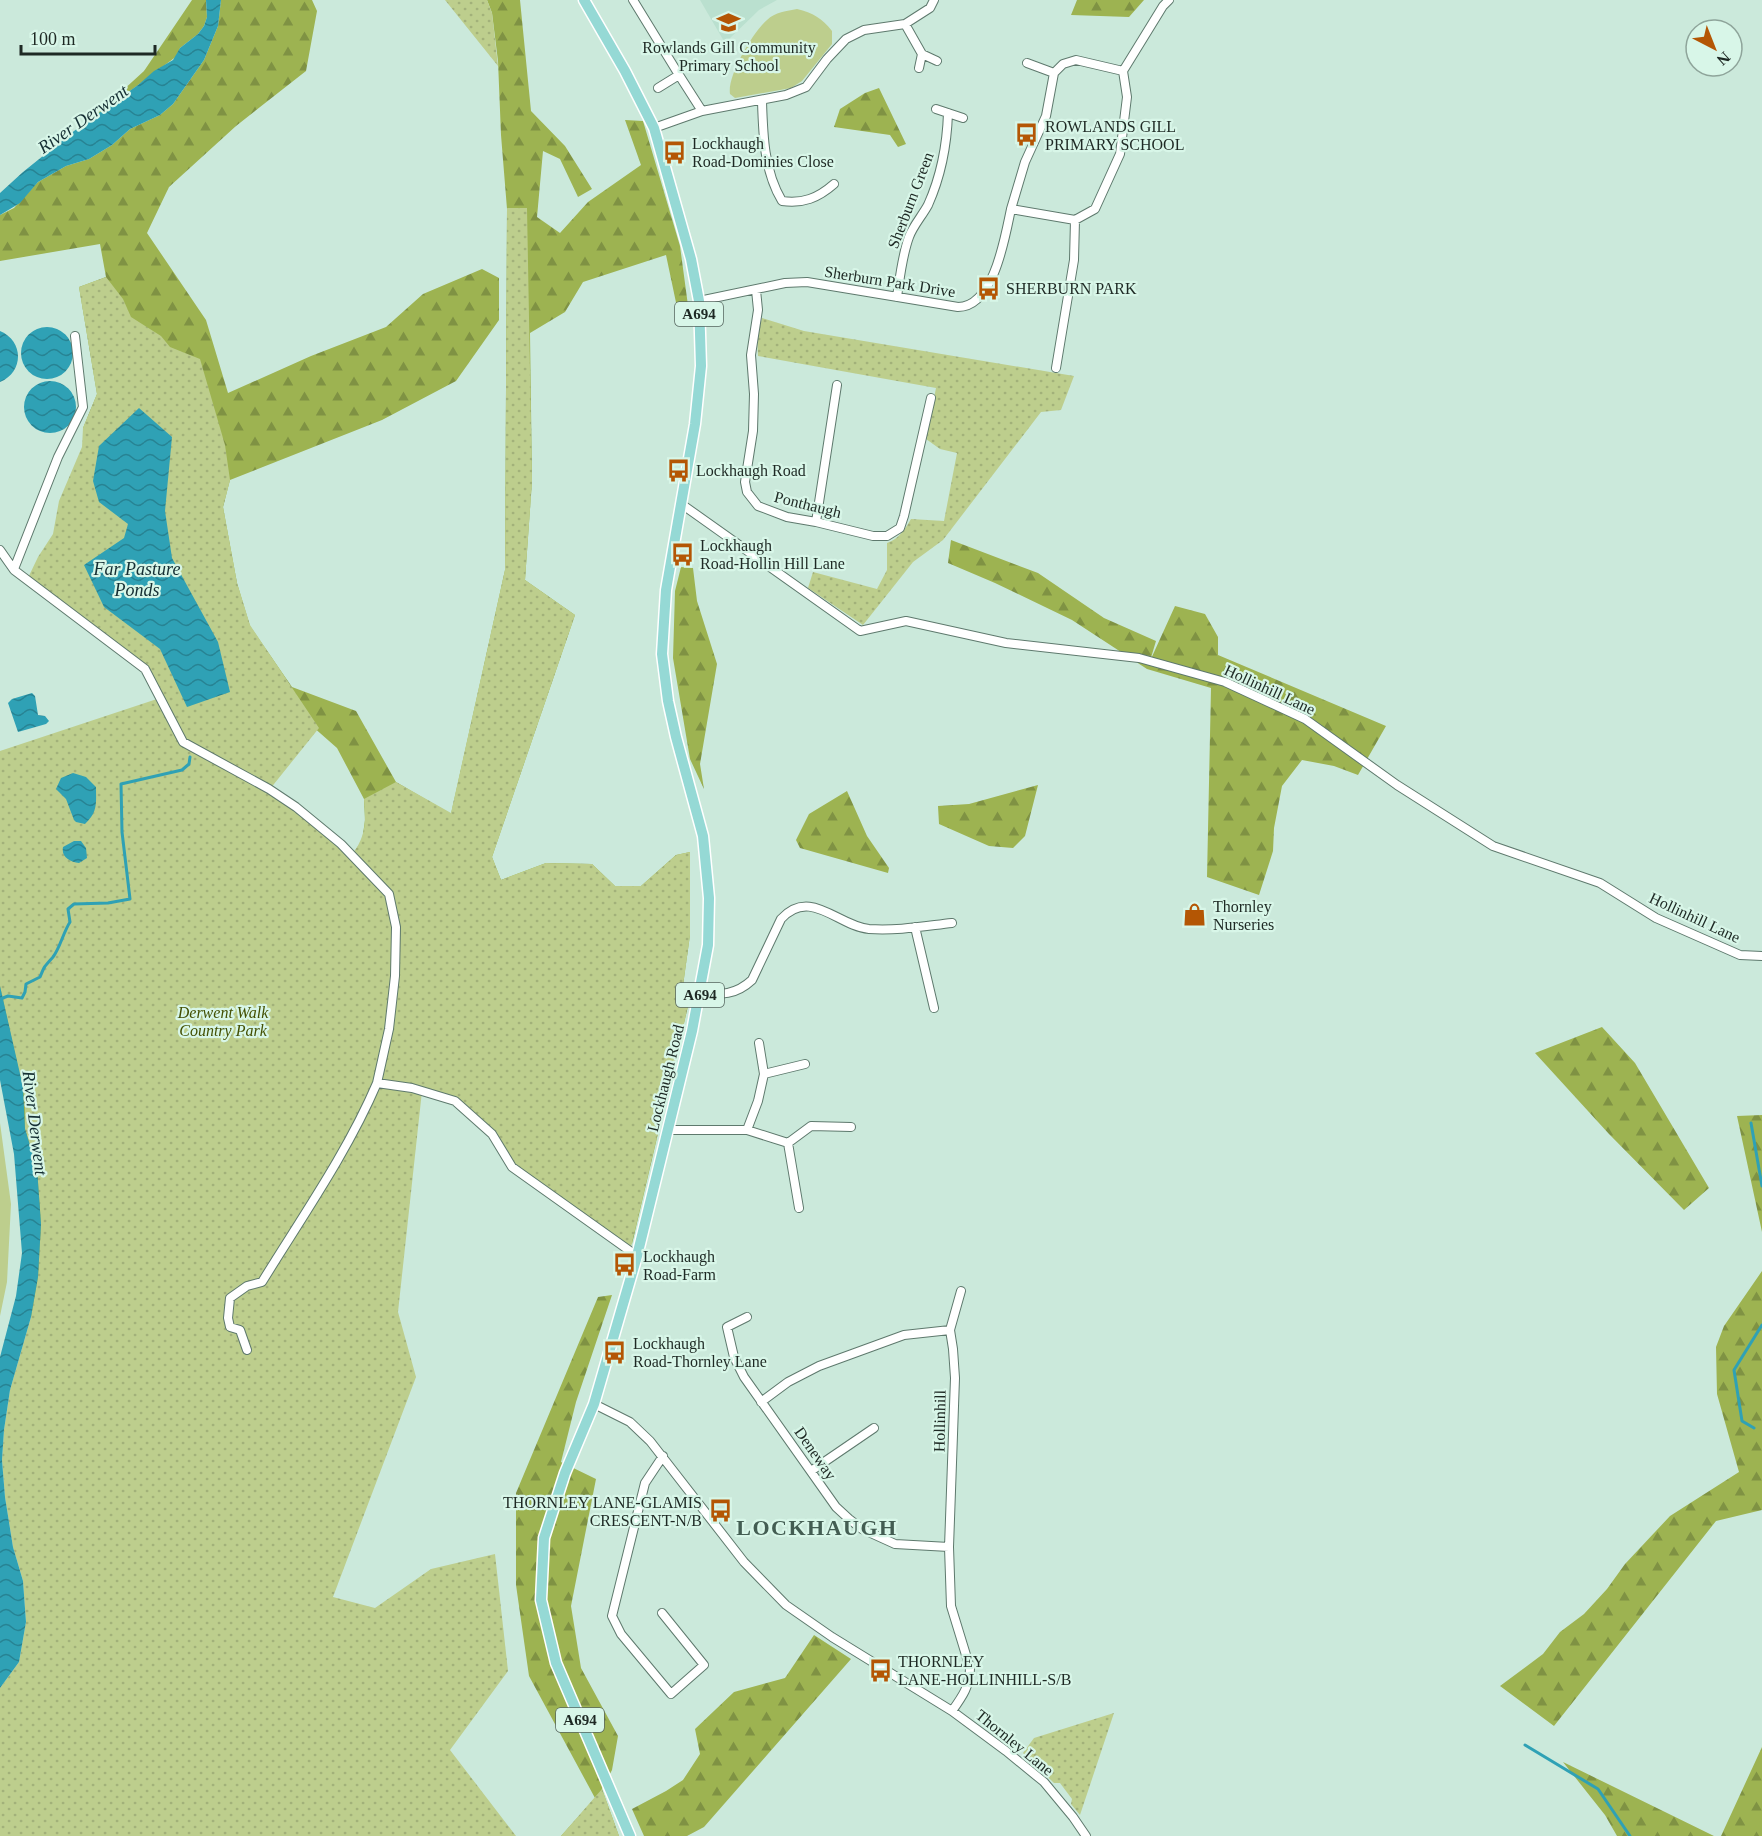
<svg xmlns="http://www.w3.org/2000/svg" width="1762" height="1836" font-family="Georgia,serif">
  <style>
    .built { fill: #bae0cf }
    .grass { fill: #bdce8d }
    .forest { fill: url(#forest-firs) }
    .park { fill: url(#park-dots) }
    .water { fill: url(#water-waves) }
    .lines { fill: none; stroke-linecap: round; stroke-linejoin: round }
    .stream { stroke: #2fa1b5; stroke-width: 3 }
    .minor-casing { stroke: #5e796d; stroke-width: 10 }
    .major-casing { stroke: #fff; stroke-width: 13 }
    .minor { stroke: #fff; stroke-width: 8 }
    .major { stroke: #95d9d5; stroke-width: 10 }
    .labels { text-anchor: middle; stroke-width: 4.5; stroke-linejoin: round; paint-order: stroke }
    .shield { fill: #d8f6e8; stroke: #56665f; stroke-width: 1.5 }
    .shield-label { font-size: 15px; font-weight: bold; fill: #1e2924 }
    .poi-label { font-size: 16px; fill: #1e2924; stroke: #d8f6e8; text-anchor: start }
    .street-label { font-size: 16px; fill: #1e2924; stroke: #d8f6e8 }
    .park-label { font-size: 16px; font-style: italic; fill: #435003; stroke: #d8f6e8 }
    .water-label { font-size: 18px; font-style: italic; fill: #152e33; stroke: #d8f6e8 }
    .district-label { font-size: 22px; font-weight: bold; letter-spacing: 1.5px; fill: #435d52; stroke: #d8f6e8 }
  </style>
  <defs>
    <pattern id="forest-firs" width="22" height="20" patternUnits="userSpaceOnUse" patternTransform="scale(1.5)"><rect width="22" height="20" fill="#9db351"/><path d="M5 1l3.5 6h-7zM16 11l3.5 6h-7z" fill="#7f9243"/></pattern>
    <pattern id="park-dots" width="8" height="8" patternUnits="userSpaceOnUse" patternTransform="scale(1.5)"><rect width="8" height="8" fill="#bdce8d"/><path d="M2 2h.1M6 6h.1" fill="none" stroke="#a2b17a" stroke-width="1.8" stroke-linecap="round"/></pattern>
    <pattern id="water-waves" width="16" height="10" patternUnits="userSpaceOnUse" patternTransform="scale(1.5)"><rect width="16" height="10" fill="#2fa1b5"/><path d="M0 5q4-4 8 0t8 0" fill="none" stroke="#278393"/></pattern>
  </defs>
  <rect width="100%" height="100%" fill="#cbe9db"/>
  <path class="built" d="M700 0H777L759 10 725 43Z"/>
  <path class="grass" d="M797 9C813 13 822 18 832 31V44L802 81 791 88 735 98 730 94C727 76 753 32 767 20 775 12 787 11 797 9Z
    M0 1123 11 1204 7 1282 0 1316Z"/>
  <path class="forest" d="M192 0H206L207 17 204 26 198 34 180 48 177 56 87 123 144 71Z
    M221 0H312L317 11 306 71 236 126 169 187 147 233 206 320 228 393 311 356 386 327 423 294 482 269 499 278V320L456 381 382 420 230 480 223 507 237 583 250 626 292 687 356 711 396 782 451 814 505 570 507 209 501 135 498 61 492 13 487 0H520L531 111 565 146 592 189 578 197 560 159 543 151 537 217 560 233 588 202 641 165 625 120 643 121 680 246 689 313 678 312 666 255 583 282 565 312 530 333 532 481 525 580 575 615 492 857 501 880 546 863 592 864 615 886H641L676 855 690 852V935L680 1007 689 1002 632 1244 417 1072 31 1317 0 986V919L339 872 362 841 365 820 364 799 337 748 287 704 83 428 97 394 79 287 106 277 100 244 0 261V215L14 208 38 182 66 166 89 159 112 145 130 129 160 115 173 104 204 60 218 26Z
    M1077 0H1144L1129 17 1071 15Z
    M879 88 906 144 898 147 890 135 834 127 840 109 865 93Z
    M951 540 1038 573 1104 618 1156 641 1150 661 1175 606 1205 614 1218 637V655L1386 726 1358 775 1334 766 1302 760 1282 786 1274 828 1273 851 1259 895 1207 877 1211 688 1147 669 1072 620 995 583 948 563Z
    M681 567 693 568 697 601 717 664 700 764 704 789 690 759 673 658 675 591Z
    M1038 785 1025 836 1013 848 989 846 939 824 938 806 969 804Z
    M847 791 867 836 889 868 888 873 800 848 796 840 809 814Z
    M1602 1027 1635 1063 1709 1188 1684 1210 1609 1134 1535 1053Z
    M1762 1115V1232L1737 1116Z
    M1762 1271V1510L1716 1521 1554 1726 1500 1686 1543 1654 1560 1632 1584 1614 1607 1589 1625 1564 1670 1516 1739 1472 1717 1394 1716 1347 1724 1326Z
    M612 1295 576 1402 561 1462 596 1479 571 1606 581 1668 618 1736 612 1770 602 1789 619 1836H561L595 1798 529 1676 516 1585V1493L598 1297Z
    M814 1635 851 1659 704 1827 687 1836H644L632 1809 666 1791 683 1780 700 1754 695 1729 734 1692 785 1678Z
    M1762 1747V1836H1721Z
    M1563 1762 1714 1836H1617L1605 1815Z"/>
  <path class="park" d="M445 0H487L492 13 498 66Z
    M507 208H527L532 481 525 580 575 615 492 857 501 880 546 863 592 864 615 886H641L676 855 690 852V935L680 1007 689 1002 630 1251 512 1167 492 1134 455 1101 422 1091 398 1312 416 1377 333 1597 375 1608 431 1569 495 1554 508 1671 450 1750 516 1836H0V1688L19 1662 26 1622 23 1581 13 1547 5 1497 2 1460 4 1430 10 1390 31 1317 38 1277 41 1224 37 1168 25 1129V1099L0 986V751L160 698 145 669 27 580 38 557 53 534 59 501 82 447 83 428 97 394 79 287 106 277 123 299 131 317 161 336 170 347 200 359 225 445 230 480 223 507 237 583 250 625 319 728 270 789 352 855C366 836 366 823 364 799L396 782 451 813 505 570Z
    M762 318 804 331 1074 376 1061 410 1041 412 943 540 913 562 863 625 808 588 813 572 877 589 887 570V543C899 539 905 529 911 519L944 521 957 453 940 449 926 439 936 388 758 356 757 337Z
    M1114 1713 1080 1815 1071 1804 1072 1799 1060 1783H1054L1023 1753 1034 1738Z
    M602 1789 619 1836H561Z"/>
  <path class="water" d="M206 0H221L218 26 204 60 173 104 160 115 130 129 112 145 89 159 66 166 38 182 20 203 0 215V193L23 172 74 131 138 85 154 71 173 60 180 48 198 34 204 26 207 17Z
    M21 353a26 26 0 1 1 52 0a26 26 0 1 1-52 0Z
    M0 331C24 341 24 372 0 382Z
    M24 407a26 26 0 1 1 52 0a26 26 0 1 1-52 0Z
    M139 408 172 437 165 511 172 558 218 642 230 692 187 707 160 649 104 607 84 565 124 538 128 524 99 502 93 481 99 446Z
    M32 693 35 696 38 715 45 716 49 721 46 724 18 732 8 703 12 699Z
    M73 773 86 777 96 787C96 803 98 812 85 824L76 822 74 820 66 799 56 789 61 778Z
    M74 841H81L86 848 87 858 79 863C70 862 61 857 63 847Z
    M0 986 23 1087 25 1129 37 1168 41 1224 38 1277 31 1317 10 1390 4 1430 2 1460 5 1497 13 1547 23 1581 26 1622 19 1662 0 1688V1357L16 1296 22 1253 14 1154 0 1080Z"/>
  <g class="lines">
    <path class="stream" d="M0 999 8 996 22 998 25 992 26 984 40 977C45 965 44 967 53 957 60 948 63 933 70 922L68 909 74 904 108 903 130 899 122 832 121 784 182 770 189 764 190 757
      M1751 1123 1762 1186
      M1754 1428 1742 1421 1734 1370 1762 1325
      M1525 1745 1598 1789 1630 1836"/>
    <defs>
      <path id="minor" d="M633 0 679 75 658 88
        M934 0 930 8 905 24 922 54 937 61
        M1027 63 1054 73
        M919 68 922 54
        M1123 71 1163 6 1169 0
        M679 75 702 111
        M762 101C763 135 764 171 782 201 803 204 818 198 834 184
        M936 109 963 118
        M654 128 702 111 786 95 806 87 827 59 846 39 864 30 905 24
        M1011 209 1025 162 1046 116 1054 73 1063 64 1076 60 1123 71
        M756 290 758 310 751 355 754 394 753 431 745 482 747 492 758 506 787 517 816 522 873 536H887L900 528 904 516 931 398
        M897 297C900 277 902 256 909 237 913 226 922 216 928 205 941 176 947 145 948 113
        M699 301 785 283 807 282 958 307C994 307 1005 237 1011 209L1075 220 1095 209 1120 154 1127 97 1123 71
        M1056 368 1074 260 1075 220
        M680 503 860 631 906 621 1006 643 1139 658 1225 682 1305 719 1397 785 1493 846 1600 883 1656 918 1740 955 1762 956
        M816 522 837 385
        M0 550 14 570 145 669 183 742 269 789 296 807 341 844 389 894 396 927 395 976 389 1029 377 1083 412 1088 455 1101 492 1134 512 1167 637 1256
        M14 569 58 457 83 407 75 336
        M915 927 934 1008
        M700 993C721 995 736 995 752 980L781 919C810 887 838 926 869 929 897 931 925 926 952 923
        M759 1043 764 1074
        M667 1130H747L758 1101 764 1074 805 1064
        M747 1130 788 1143 799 1208
        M788 1143 811 1126 851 1127
        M747 1317 727 1327 734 1357 744 1377 836 1507 849 1519 862 1529 895 1544 949 1547
        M950 1330 961 1291
        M247 1350 240 1330 230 1327 228 1318 230 1298 247 1286 262 1282C302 1217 347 1153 377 1083
        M761 1402 788 1382 819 1366 904 1335 950 1330 953 1349 955 1378 949 1547 951 1606 970 1668C970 1686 962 1697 952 1711
        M594 1404 630 1422 650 1441 744 1562 786 1605 832 1637 952 1711 1006 1751 1044 1782 1073 1817 1086 1836
        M811 1471 874 1428
        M662 1613 704 1665 671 1694 621 1634 612 1616 645 1483 663 1456"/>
      <path id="major" d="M584 0 625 71 654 128 691 259 699 301 701 366 695 424 666 590 662 654 668 701 676 737 703 836 709 898 708 945 692 1031 637 1256 594 1404 565 1473 544 1538 541 1600 556 1663 630 1836"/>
    </defs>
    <use href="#minor" class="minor-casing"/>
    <use href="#major" class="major-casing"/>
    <use href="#minor" class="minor"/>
    <use href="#major" class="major"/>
  </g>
  <defs>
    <symbol id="school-bare" viewBox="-9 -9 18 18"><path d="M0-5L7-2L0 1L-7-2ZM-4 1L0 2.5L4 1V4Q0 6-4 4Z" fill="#b45604" stroke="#d8f6e8" stroke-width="2.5" paint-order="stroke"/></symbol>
    <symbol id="bus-bare" viewBox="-9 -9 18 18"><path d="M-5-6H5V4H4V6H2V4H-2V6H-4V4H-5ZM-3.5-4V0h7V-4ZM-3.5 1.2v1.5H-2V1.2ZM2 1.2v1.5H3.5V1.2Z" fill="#b45604" stroke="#d8f6e8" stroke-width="2.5" paint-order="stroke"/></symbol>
    <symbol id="shop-bare" viewBox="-9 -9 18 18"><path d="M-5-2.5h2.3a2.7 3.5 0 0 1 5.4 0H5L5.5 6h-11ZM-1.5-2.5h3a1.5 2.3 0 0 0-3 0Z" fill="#b45604" stroke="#d8f6e8" stroke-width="2.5" paint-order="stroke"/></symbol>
  </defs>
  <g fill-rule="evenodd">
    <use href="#school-bare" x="712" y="6" width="33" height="33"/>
    <use href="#bus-bare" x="1010" y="118" width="33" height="33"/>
    <use href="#bus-bare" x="658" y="136" width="33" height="33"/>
    <use href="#bus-bare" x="972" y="272" width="33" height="33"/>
    <use href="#bus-bare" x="662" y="454" width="33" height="33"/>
    <use href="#bus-bare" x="666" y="538" width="33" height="33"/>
    <use href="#shop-bare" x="1178" y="898" width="33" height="33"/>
    <use href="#bus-bare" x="608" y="1248" width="33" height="33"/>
    <use href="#bus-bare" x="598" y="1336" width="33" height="33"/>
    <use href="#bus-bare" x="704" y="1494" width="33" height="33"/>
    <use href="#bus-bare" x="864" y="1654" width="33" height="33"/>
  </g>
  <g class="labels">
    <g class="shield">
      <rect x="675" y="302" width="48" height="24" rx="4.5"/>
      <rect x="676" y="983" width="48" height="24" rx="4.5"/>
      <rect x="556" y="1708" width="48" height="24" rx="4.5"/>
    </g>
    <g class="shield-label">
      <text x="699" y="319">A694</text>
      <text x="700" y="1000">A694</text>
      <text x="580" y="1725">A694</text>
    </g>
    <g class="poi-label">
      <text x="729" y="53" text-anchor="middle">Rowlands Gill Community<tspan x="729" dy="18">Primary School</tspan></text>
      <text x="1045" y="132">ROWLANDS GILL<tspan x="1045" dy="18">PRIMARY SCHOOL</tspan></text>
      <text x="692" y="149">Lockhaugh<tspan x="692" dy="18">Road-Dominies Close</tspan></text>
      <text x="1006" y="294">SHERBURN PARK</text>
      <text x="696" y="476">Lockhaugh Road</text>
      <text x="700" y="551">Lockhaugh<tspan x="700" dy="18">Road-Hollin Hill Lane</tspan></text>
      <text x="1213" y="912">Thornley<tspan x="1213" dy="18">Nurseries</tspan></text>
      <text x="643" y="1262">Lockhaugh<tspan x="643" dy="18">Road-Farm</tspan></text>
      <text x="633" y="1349">Lockhaugh<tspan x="633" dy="18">Road-Thornley Lane</tspan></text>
      <text x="702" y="1508" text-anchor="end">THORNLEY LANE-GLAMIS<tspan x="702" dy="18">CRESCENT-N/B</tspan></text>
      <text x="898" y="1667">THORNLEY<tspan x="898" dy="18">LANE-HOLLINHILL-S/B</tspan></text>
    </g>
    <g class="street-label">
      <text transform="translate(910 200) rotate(-69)" y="6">Sherburn Green</text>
      <text transform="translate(890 281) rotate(9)" y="6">Sherburn Park Drive</text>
      <text transform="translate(808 504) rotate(14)" y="6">Ponthaugh</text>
      <text transform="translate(1270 689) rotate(25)" y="6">Hollinhill Lane</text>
      <text transform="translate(1695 917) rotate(25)" y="6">Hollinhill Lane</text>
      <text transform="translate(665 1078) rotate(-76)" y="6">Lockhaugh Road</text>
      <text transform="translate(939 1421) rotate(-89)" y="6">Hollinhill</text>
      <text transform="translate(816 1453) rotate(55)" y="6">Deneway</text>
      <text transform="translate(1015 1742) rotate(39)" y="6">Thornley Lane</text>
    </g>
    <g class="park-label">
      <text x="223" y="1018">Derwent Walk<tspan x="223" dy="18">Country Park</tspan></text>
    </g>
    <g class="water-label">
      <text transform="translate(83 119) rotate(-35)" y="6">River Derwent</text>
      <text x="137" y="575">Far Pasture<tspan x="137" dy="21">Ponds</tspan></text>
      <text transform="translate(35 1123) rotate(83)" y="6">River Derwent</text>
    </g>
    <g class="district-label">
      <text x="817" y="1535">LOCKHAUGH</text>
    </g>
  </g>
  <g transform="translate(1714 48) rotate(138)"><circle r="28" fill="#d8f6e8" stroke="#8ea49a" stroke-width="1.5"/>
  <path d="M0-4.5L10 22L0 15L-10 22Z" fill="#b45604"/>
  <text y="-9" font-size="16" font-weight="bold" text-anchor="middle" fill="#1e2924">N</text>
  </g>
  <path d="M21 45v9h134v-9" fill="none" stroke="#1e2924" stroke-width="3"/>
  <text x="30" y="45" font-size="18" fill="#1e2924" stroke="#d8f6e8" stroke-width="4.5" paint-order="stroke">100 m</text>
</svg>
